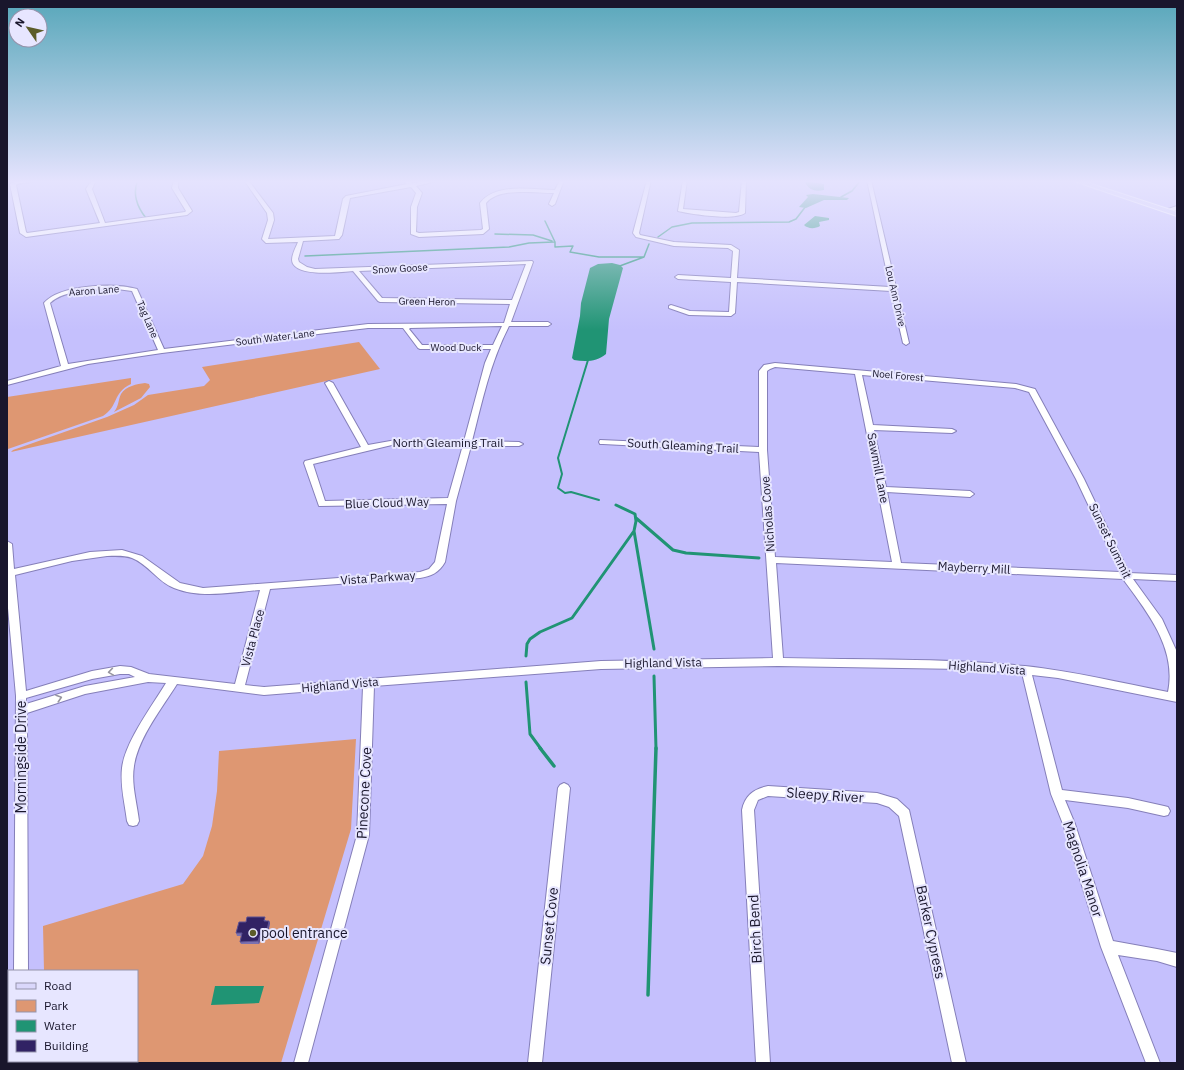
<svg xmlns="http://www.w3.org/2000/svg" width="1184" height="1070" font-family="'IBM Plex Sans',sans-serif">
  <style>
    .green { fill: #de9772 }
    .water { fill: #209474 }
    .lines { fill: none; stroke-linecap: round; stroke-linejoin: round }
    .stream-far3 { stroke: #209474; stroke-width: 1.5 }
    .stream-far2 { stroke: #209474; stroke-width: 2 }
    .stream-far1 { stroke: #209474; stroke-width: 3 }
    .stream { stroke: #209474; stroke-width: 3.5 }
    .minor-casing { stroke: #857fb9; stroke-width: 2 }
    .major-casing { stroke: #fff; stroke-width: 2 }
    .minor { fill: #fff; fill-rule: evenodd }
    .major { fill: #dad7fb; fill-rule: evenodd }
    .wall { fill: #7b71b0 }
    .shaded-wall { fill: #5d5192 }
    .building { fill: #312264; stroke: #5d5192 }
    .oneway { stroke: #9896a0 }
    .poi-dot { fill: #5c5c29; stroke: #e7e6ff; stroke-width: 1.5 }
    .labels { text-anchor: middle; stroke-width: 4; stroke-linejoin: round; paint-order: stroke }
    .far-street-label { font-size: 10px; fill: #19162c; stroke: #e7e6ff }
    .street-label { font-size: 12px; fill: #19162c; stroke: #e7e6ff }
    .near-street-label { font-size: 14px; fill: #19162c; stroke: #e7e6ff }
    .near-poi-label { font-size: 14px; fill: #19162c; stroke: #e7e6ff; text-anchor: start }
  </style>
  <rect width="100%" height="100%" fill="#c5c0fd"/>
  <path class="green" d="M359 342 380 369 11 452 13 450 107 417 134 405 148 395 204 386 210 380 202 367Z
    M131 378V384C112 393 119 406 103 416L8 449 7 397Z
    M145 383 149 384 150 387 141 398 114 412C119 406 118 400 121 394 126 386 137 384 145 383Z
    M356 739 351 829 281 1063H47V1061H137V971H44L43 926 183 884 203 856 212 826 217 791 219 751Z"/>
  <path class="water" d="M806 181 824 184V190C815 192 809 190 805 182Z
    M813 194 849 198 847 200H824L806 208 799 207 808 197 806 195Z
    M815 216 829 218V220L819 222 820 226C815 229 808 229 804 225Z
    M612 263 620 265 623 268 609 319 606 354C597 362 585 362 574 360L572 358 580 316 581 303 590 268 598 264Z
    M215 986H264L259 1003 211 1005Z"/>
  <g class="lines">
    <path class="stream-far3" d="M138 180C132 193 137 207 146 218
      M841 197 852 191 861 180
      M545 221 555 242V247L573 246 570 252 599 257H644L649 244
      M495 234 533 235 552 241
      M658 237 672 227 692 223 789 222 796 219 806 206
      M305 256 509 247 529 243 554 242
      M617 267 644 257"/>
    <path class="stream-far2" d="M588 360 558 458 562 474 558 488 565 493 571 492 599 500"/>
    <path class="stream-far1" d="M636 518 673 550 686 553 759 558
      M634 531 654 649
      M526 656 527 644 530 639 540 632 572 618 634 531 636 521 635 514 616 505
      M654 676 656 749
      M526 682 530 734 541 749"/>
    <path class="stream" d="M540 748 554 766
      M648 995 656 748"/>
    <defs>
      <path id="minor" d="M18 180H37C31 184 23 181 16 185L26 232 27 233 100 223 86 189 92 180H96L92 189 105 223 185 212 186 211 172 188 174 180H178V188L192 211 187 215 26 237 20 233 10 184Z
        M244 180H248L273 213 274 220 268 239 335 236 343 199 346 196 407 184 402 180H407L413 183 432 180H441L416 186 422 193 417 207 416 232 419 233 481 230 483 229 480 203C496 182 532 190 555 190L560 180H564L555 204 552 206 549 204 554 193C535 193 499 187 486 203L489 229 483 234 419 237 411 234V207L416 193 411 187 350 198 342 235 339 239 303 241 298 259 299 262 307 267 315 269 532 261 533 262 511 322H548L551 324 548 326H509C490 363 482 402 472 441L519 442 523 444 519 446H471L456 501 445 562C439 573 431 576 420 578L270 589 245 685 264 687 601 661 773 658 759 452 603 444H600L599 442 600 440 759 447V371L764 365 775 363 1016 384 1035 389 1084 479 1129 573 1177 575V581L1133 579 1162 619 1177 652V702L1058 678 1032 675 1062 790 1128 798 1164 806 1168 807 1170 811 1168 815 1164 816 1128 808 1065 800 1075 824 1113 941 1157 949 1177 953V967L1157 961 1118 955 1160 1063H1146L1101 947 1063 824 1051 794 1022 673 963 669 778 666 601 669 374 686 369 835 308 1063H294L357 835 363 687 264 695 177 684C162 708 138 738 134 766 131 784 137 803 139 821L137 825 133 826 129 825 127 821C125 804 120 786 122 768 125 742 152 706 166 683L148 682 85 694 27 713 28 971H14L16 696 7 597V541L12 544 14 569 90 552 122 550 142 556 180 583 203 588 420 572 429 569 435 562 447 504 319 506 304 463 305 461 361 447 325 383 329 381 333 383 368 445 396 440 464 441 485 363 491 349H420L418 348 403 328H368L162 353 88 364 7 385V381L61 366 44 303C60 284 115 283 137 289L164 349 368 324 504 323 510 304 380 302 378 301 353 271C342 272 293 278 292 260 292 254 296 247 298 242L266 243 262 239 268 220 267 213ZM526 264 512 300 382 298 359 271ZM117 289 132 291 158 350 68 364 50 303C64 289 98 290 117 289ZM502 326 493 345H422L409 329 410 328ZM775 367 855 374 892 562 775 557 767 450V371L770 369ZM862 375 1015 388 1029 392 1076 479 1120 572 901 563 887 492 970 497 974 494 970 491 886 487 874 430 952 433 956 431 952 429 873 425ZM396 444 463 445 448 498 325 501 313 464ZM107 556C115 556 124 555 132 558 148 564 158 582 174 588 201 599 233 592 260 590L235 684 149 674 131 667 120 666 92 671 26 691 15 575 72 561ZM776 563 1123 579C1147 612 1177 648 1168 692 1121 683 1073 671 1025 666 945 658 864 660 783 658ZM120 674H129L135 677 85 686 26 704V698L92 679Z
        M647 180H651L639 233 640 235 674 242 731 245 739 250 737 278 890 287 867 180H871L909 343 906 345 903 343 891 291 737 282 735 313 731 316 689 315 669 308V306L671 305 690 311 729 312 731 282 678 279 675 277 678 275 731 278 733 251 728 248 674 246 636 237 633 233Z
        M683 180H687L683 209 736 213 739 212 742 180H746L745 213C734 221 691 214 678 211Z
        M1177 206V210L1168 212 1165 210Z
        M564 783 568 785 570 788 542 1063H528L558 788 560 785Z
        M768 786 877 793 897 799 909 810 966 1063H952L899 816 889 807 877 803 768 796 758 800 754 810 770 1063H756L742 810C745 795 754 789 768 786Z
        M14 1061H28V1063H14Z"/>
      <path id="major" d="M1071 180H1079L1177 212V216Z"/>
    </defs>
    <use href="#minor" class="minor-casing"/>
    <use href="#major" class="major-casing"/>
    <use href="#minor" class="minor"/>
    <use href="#major" class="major"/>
  </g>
  <path class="wall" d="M266 920V921H269L270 923 267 938H261L259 944H241L240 942 241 936H237L236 933 246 922Z"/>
  <path class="shaded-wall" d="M269 921 270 923 267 938 266 935Z
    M260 935 261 938 259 944 258 941Z"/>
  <path class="building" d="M247 917H265L264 921H269L266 935H260L258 941 240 942 242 933H236L239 922H246Z"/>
  <defs><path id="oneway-chevron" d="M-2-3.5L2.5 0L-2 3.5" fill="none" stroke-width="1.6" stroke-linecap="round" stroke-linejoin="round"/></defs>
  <g class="oneway">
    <use href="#oneway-chevron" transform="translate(111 672) rotate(171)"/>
    <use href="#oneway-chevron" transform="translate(59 698) rotate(-18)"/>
  </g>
  <linearGradient id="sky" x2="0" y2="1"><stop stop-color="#58a7ba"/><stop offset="0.55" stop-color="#e5e3fe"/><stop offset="1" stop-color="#e5e3fe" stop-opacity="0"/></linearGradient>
  <rect width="1184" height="330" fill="url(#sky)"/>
  <circle class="poi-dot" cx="253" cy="933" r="4"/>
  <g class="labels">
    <g class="far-street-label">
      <text transform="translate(400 268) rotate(-3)" y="4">Snow Goose</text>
      <text transform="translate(94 290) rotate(-4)" y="4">Aaron Lane</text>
      <text transform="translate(896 296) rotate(77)" y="4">Lou Ann Drive</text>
      <text transform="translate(427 301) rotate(1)" y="4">Green Heron</text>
      <text transform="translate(148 319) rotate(67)" y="4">Tag Lane</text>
      <text transform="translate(275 337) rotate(-7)" y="4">South Water Lane</text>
      <text x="456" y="351">Wood Duck</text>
      <text transform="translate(898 375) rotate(5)" y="4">Noel Forest</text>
    </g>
    <g class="street-label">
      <text x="448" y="447">North Gleaming Trail</text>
      <text transform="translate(683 446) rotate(3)" y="4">South Gleaming Trail</text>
      <text transform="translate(878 468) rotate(79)" y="4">Sawmill Lane</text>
      <text transform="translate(387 503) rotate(-2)" y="4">Blue Cloud Way</text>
      <text transform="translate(768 514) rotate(-94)" y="4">Nicholas Cove</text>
      <text transform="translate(1110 541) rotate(64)" y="4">Sunset Summit</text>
      <text transform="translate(974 568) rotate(3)" y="4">Mayberry Mill</text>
      <text transform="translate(378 578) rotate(-4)" y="4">Vista Parkway</text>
      <text transform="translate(253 638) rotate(-75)" y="4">Vista Place</text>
      <text transform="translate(663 663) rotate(-1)" y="4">Highland Vista</text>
      <text transform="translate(987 668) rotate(4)" y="4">Highland Vista</text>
      <text transform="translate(340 685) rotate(-5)" y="4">Highland Vista</text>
    </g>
    <g class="near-street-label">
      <text transform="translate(21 757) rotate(-90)" y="5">Morningside Drive</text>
      <text transform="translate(364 793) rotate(-87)" y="5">Pinecone Cove</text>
      <text transform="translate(825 795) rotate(4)" y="5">Sleepy River</text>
      <text transform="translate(1083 869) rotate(72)" y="5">Magnolia Manor</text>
      <text transform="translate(549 926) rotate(-84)" y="5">Sunset Cove</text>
      <text transform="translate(755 929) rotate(-93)" y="5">Birch Bend</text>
      <text transform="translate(931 932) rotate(78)" y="5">Barker Cypress</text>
    </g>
    <g class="near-poi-label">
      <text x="261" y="938">pool entrance</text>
    </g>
  </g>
  <rect width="1184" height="1070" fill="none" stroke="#19162c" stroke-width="16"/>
  <rect x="8" y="970" width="130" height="92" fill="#e7e6ff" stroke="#9593ab"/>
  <rect x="16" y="983" width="20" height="6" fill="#dad7fb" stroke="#9593ab"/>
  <text x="44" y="990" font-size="12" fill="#19162c">Road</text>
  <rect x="16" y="1000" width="20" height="12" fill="#de9772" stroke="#9593ab"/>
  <text x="44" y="1010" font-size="12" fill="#19162c">Park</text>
  <rect x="16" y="1020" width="20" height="12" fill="#209474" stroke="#9593ab"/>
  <text x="44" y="1030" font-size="12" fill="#19162c">Water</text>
  <rect x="16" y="1040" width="20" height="12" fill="#312264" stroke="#9593ab"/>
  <text x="44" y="1050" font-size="12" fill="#19162c">Building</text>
  <g transform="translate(28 28) rotate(304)"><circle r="19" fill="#e7e6ff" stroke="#9593ab"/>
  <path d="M0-3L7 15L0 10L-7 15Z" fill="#5c5c29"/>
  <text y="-6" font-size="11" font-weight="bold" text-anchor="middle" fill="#19162c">N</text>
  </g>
</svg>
